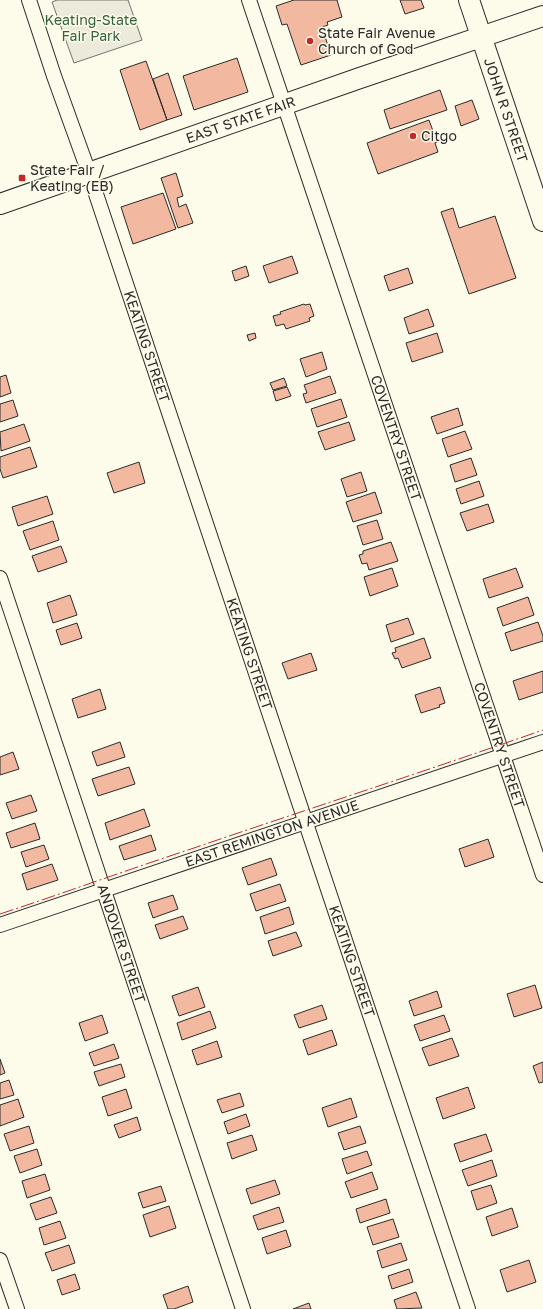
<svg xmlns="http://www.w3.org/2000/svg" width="543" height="1309" font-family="'Golos Text',sans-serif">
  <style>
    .green { fill: #ecebdb; stroke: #74746e }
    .building { fill: #f2b8a0; stroke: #2b2b2b }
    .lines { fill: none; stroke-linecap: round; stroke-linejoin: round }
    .street-casing { stroke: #2b2b2b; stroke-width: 16 }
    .secondary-casing { stroke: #2b2b2b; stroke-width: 22 }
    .street { stroke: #fdfbea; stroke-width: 14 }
    .secondary { stroke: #fdfbea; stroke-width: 20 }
    .power { stroke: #c62828; stroke-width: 1; stroke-dasharray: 14 3 2 3; stroke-linecap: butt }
    .poi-dot { fill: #c62828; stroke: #fdfbea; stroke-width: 1.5 }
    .labels { text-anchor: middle; stroke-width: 3; stroke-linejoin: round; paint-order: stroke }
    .park-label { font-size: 14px; fill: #34623c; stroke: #fdfbea }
    .poi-label { font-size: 14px; fill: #2b2b2b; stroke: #fdfbea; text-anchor: start }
    .street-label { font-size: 14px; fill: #2b2b2b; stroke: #fdfbea }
  </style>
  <rect width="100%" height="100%" fill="#fdfbea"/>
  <path class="green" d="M57 0H128L142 40 74 63 52 2Z"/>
  <path class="building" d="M294 0H337L342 17 327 22 328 25 322 27 331 55 301 65 287 24 282 25 276 6Z
    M400 0H421L424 8 405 14Z
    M237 58 248 92 194 110 183 76Z
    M146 61 167 120 140 130 120 70Z
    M168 73 182 115 167 120 153 79Z
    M440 90 447 110 390 129 384 110Z
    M472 100 479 119 461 126 455 106Z
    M429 120 437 142 435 143 438 152 378 174 367 143Z
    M176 173 183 196 177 198 179 207 186 204 193 223 178 228 161 178Z
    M163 193 176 229 133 244 121 207Z
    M453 208 459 228 495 216 516 278 469 294 441 212Z
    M292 256 298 273 269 283 263 266Z
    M246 266 249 276 235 281 232 271Z
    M408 268 413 283 389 291 384 276Z
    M304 304 305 305 310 304 314 316 309 318 310 321 286 329 284 324 276 326 273 316 281 314 280 312Z
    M428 309 434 326 409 334 404 318Z
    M255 333 256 338 249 341 247 335Z
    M437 333 443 352 412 362 406 343Z
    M322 352 327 369 306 377 300 359Z
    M6 375 11 393 0 397V377Z
    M330 376 336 393 306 403 303 394 307 393 304 385Z
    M284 378 287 386 273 390 270 383Z
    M287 387 291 396 276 401 273 391Z
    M341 399 347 417 317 427 311 409Z
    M13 400 18 416 0 422V404Z
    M458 408 463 425 437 434 431 417Z
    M349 422 355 440 325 450 318 432Z
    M24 424 30 441 1 451 0 432Z
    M465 431 472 449 448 457 442 439Z
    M30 447 37 467 3 478 0 469V457Z
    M471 458 477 475 455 482 450 465Z
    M139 462 145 483 114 493 107 473Z
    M361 472 367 491 347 497 341 479Z
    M479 481 484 496 461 504 456 489Z
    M375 492 382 513 353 522 346 502Z
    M47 496 53 514 18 526 12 507Z
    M488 504 494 522 467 531 460 513Z
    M377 520 383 539 363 545 357 526Z
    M53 521 59 540 30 550 23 531Z
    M391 542 398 561 369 570 367 563 362 564 359 555 363 554V551Z
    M61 546 67 562 38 572 32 556Z
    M392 568 398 586 370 596 364 577Z
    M516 568 523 587 489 598 483 579Z
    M70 595 77 615 53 623 47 603Z
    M528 597 534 615 503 626 497 608Z
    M408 618 414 634 391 642 386 625Z
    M538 622 543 636V641L511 651 505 633Z
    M77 623 82 638 61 645 56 630Z
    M424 638 431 658 402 668 398 658 395 659 392 653 396 652 395 648Z
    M311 653 317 670 288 679 282 663Z
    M543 671V692L519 700 513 681Z
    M440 687 445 703 439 705 440 707 421 713 415 695Z
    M100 689 106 709 78 718 72 699Z
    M120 742 125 757 97 766 92 752Z
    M13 752 19 769 0 775V757Z
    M129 767 135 784 98 796 92 779Z
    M31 795 37 811 12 819 6 803Z
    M144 809 150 826 110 840 105 823Z
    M35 823 40 839 11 848 6 833Z
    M151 835 156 850 124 860 119 846Z
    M488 839 494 857 465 867 459 849Z
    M44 845 49 859 26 867 21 852Z
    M271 858 277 875 248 885 242 868Z
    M52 864 58 880 27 890 22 874Z
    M280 884 286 901 256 911 250 894Z
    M173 895 178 909 153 918 148 903Z
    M289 907 294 924 265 934 260 917Z
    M183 916 188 929 160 939 155 925Z
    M296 932 302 946 273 956 268 941Z
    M535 985 542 1008 514 1017 507 994Z
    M198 987 205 1007 179 1016 172 996Z
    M437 991 442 1007 414 1016 409 1001Z
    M322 1005 327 1019 299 1028 294 1015Z
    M210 1011 216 1028 182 1040 177 1023Z
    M102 1015 108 1033 85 1041 79 1023Z
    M444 1015 450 1031 420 1041 414 1025Z
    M332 1030 337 1045 308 1055 303 1040Z
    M452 1038 459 1056 429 1066 422 1048Z
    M217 1041 222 1057 197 1065 192 1050Z
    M114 1044 119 1058 94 1066 89 1053Z
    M0 1059 5 1073 0 1075Z
    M543 1062V1082L539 1083 533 1066Z
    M121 1064 125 1077 99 1086 94 1072Z
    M9 1080 14 1095 0 1099V1083Z
    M468 1087 475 1108 443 1119 436 1098Z
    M126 1089 132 1108 108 1116 102 1097Z
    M240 1093 244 1106 222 1113 217 1100Z
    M351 1098 357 1117 328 1127 322 1108Z
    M18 1099 24 1117 0 1126V1105Z
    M246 1114 250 1126 228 1134 224 1122Z
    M137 1117 141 1130 119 1138 114 1125Z
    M29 1126 34 1143 10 1151 4 1134Z
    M360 1126 366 1143 344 1150 338 1133Z
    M486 1134 492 1151 460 1162 454 1144Z
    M252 1135 257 1150 232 1159 227 1143Z
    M37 1149 42 1165 20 1173 14 1156Z
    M367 1151 372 1165 347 1174 342 1159Z
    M492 1160 497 1176 468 1186 462 1170Z
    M372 1172 378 1189 351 1198 345 1182Z
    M45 1174 50 1190 27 1198 22 1181Z
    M275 1180 280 1194 251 1204 246 1189Z
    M491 1185 497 1203 477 1210 471 1191Z
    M161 1186 166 1201 143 1208 138 1193Z
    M51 1197 57 1213 36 1220 30 1204Z
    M386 1199 390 1213 360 1223 356 1209Z
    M169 1206 176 1228 150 1237 143 1215Z
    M279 1207 284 1222 258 1230 253 1216Z
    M512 1208 518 1227 492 1236 486 1217Z
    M393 1219 399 1237 373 1245 367 1227Z
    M60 1221 66 1238 44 1245 39 1228Z
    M286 1230 291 1246 267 1254 262 1238Z
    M401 1243 407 1260 382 1268 377 1251Z
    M69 1245 75 1263 52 1271 45 1253Z
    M529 1260 536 1282 507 1292 500 1270Z
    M409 1269 413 1282 392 1289 388 1276Z
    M75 1274 80 1289 62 1295 57 1280Z
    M188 1286 193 1302 174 1309H168L163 1295Z
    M416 1292 422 1308 397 1309 394 1300Z
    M309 1303 311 1309H293Z"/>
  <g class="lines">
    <defs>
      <g id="street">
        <path id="s1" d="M29 0 54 76 89 173 468 1309"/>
        <path id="s2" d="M249 0 543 875"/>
        <path id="s3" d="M0 578 243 1309"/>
        <path id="s4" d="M0 925 543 742"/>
        <path d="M0 1260 17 1309"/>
      </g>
      <g id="secondary">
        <path id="s5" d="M469 0 543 221"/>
        <path id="s6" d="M0 204 357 79 543 16"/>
      </g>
    </defs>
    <use href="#street" class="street-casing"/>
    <use href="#secondary" class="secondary-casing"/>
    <use href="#street" class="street"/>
    <use href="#secondary" class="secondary"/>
    <path class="power" d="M0 914C64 893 127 870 191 849 308 809 426 771 543 730"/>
  </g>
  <g class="poi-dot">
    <circle cx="310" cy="41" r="4"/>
    <circle cx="413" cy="136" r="4"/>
    <rect x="18" y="174" width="8" height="8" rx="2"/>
  </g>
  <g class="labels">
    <g class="park-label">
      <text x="91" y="25">Keating-State<tspan x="91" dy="16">Fair Park</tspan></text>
    </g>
    <g class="poi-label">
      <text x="318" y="38">State Fair Avenue<tspan x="318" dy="16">Church of God</tspan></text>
      <text x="421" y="141">Citgo</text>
      <text x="30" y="175">State Fair /<tspan x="30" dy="16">Keating (EB)</tspan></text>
    </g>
    <g class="street-label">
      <text dy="5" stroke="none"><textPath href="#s5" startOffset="116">JOHN R STREET</textPath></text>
      <text dy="5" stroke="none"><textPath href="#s6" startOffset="255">EAST STATE FAIR</textPath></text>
      <text dy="5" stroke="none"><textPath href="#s1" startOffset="366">KEATING STREET</textPath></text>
      <text dy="5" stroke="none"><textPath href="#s2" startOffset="462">COVENTRY STREET</textPath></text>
      <text dy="5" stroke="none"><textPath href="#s1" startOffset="690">KEATING STREET</textPath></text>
      <text dy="5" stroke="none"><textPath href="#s2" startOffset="786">COVENTRY STREET</textPath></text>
      <text dy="5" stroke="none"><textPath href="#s4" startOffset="287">EAST REMINGTON AVENUE</textPath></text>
      <text dy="5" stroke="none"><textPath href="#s3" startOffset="385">ANDOVER STREET</textPath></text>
      <text dy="5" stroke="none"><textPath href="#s1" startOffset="1014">KEATING STREET</textPath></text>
    </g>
  </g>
</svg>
